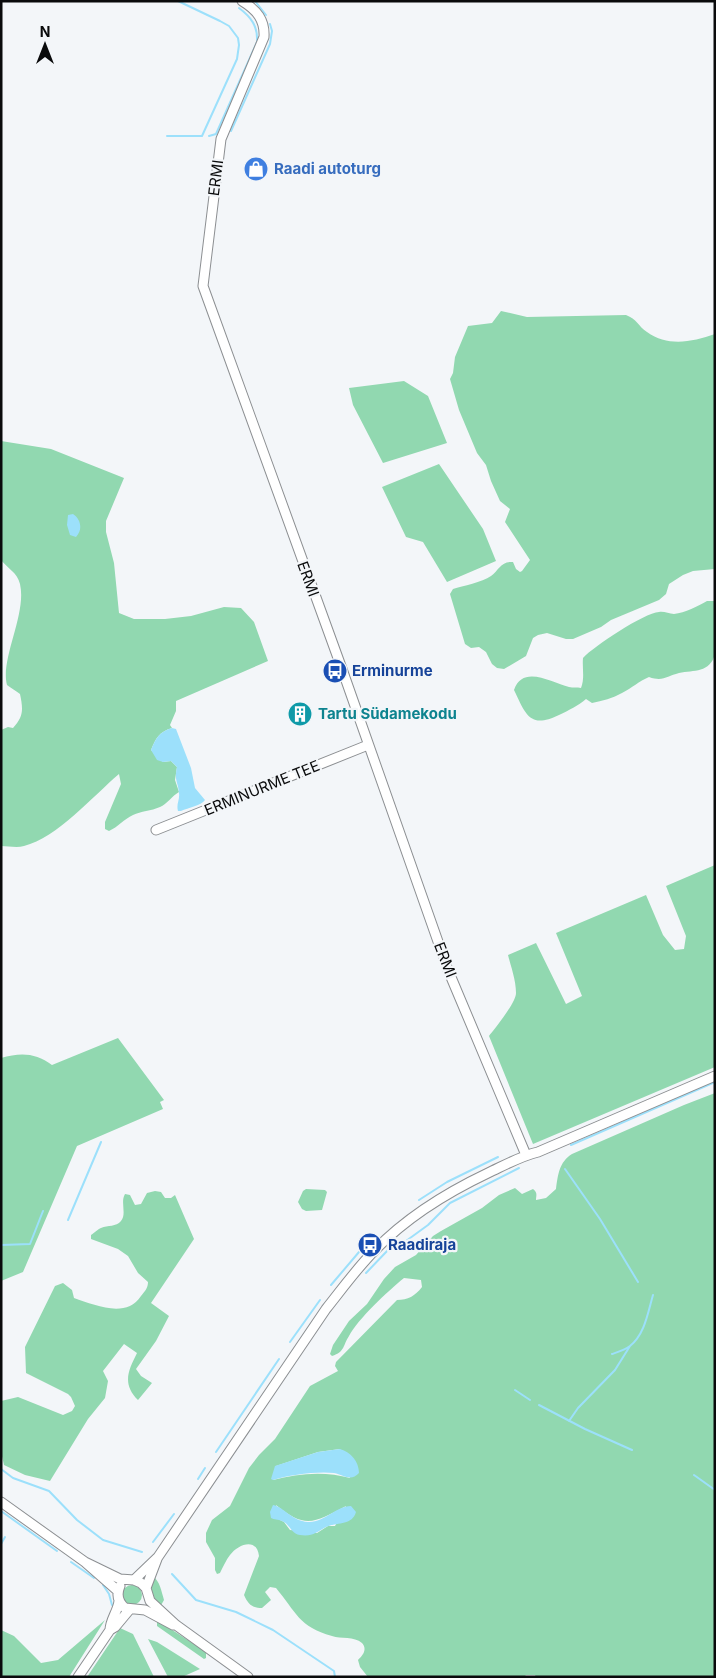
<svg xmlns="http://www.w3.org/2000/svg" width="716" height="1678" font-family="Inter,sans-serif">
  <style>
    .green { fill: #91d8b0; fill-rule: evenodd }
    .water { fill: #9ce0fb }
    .lines { fill: none; stroke-linecap: round; stroke-linejoin: round }
    .stream { stroke: #9ce0fb; stroke-width: 2 }
    .minor-casing { stroke: #8c8f92; stroke-width: 11 }
    .minor { stroke: #fff; stroke-width: 9 }
    .labels { text-anchor: middle; stroke-width: 4.5; stroke-linejoin: round; paint-order: stroke }
    .shop-label { font-size: 15px; font-weight: bold; fill: #366cbe; stroke: #f3f6f9; text-anchor: start }
    .street-label { font-size: 15px; fill: #0a0b0c; stroke: #f3f6f9 }
    .transit-label { font-size: 15px; font-weight: bold; fill: #164399; stroke: #f3f6f9; text-anchor: start }
    .culture-label { font-size: 15px; font-weight: bold; fill: #0d838f; stroke: #f3f6f9; text-anchor: start }
  </style>
  <rect width="100%" height="100%" fill="#f3f6f9"/>
  <path class="green" d="M501 311 527 317 626 315C637 319 638 326 647 332 668 347 692 342 715 334V569L693 571 683 575 669 584 666 594 659 600 611 620 601 627 573 639H566L547 633 538 635 533 638 526 656 504 669 497 668 492 664 486 652 479 647 471 648 465 644 450 594 453 589C463 586 482 582 491 576 499 570 501 561 513 562L516 569 520 572 522 571 530 560 505 522 510 509 500 501 491 481 486 465 477 453 459 410 450 379 453 373 455 357 468 326 492 323Z
    M404 381 428 396 447 443 383 463 353 405 349 388Z
    M1 441 51 449 124 478 106 521V532L114 563 119 613 134 619H165L191 616 224 607 241 608 254 622 268 661 176 701V711L170 725 172 728C159 732 156 738 151 750L163 762 171 761 177 767 175 780 179 792C172 796 167 804 160 807 151 811 141 811 133 815 124 819 118 827 109 831L105 829V822L121 784 119 774C93 796 57 838 24 846 17 848 8 846 1 846V730L8 727 13 728C24 716 23 709 20 694 16 691 11 688 7 685 0 659 27 614 20 584 17 572 8 569 1 560Z
    M439 464 483 529 496 561 447 582 423 542 406 537 382 487Z
    M707 601H715V654C710 673 694 670 679 673 667 676 663 682 649 677 639 681 632 688 622 693 613 698 602 701 592 703L586 699C578 706 569 710 559 715 530 729 526 715 514 690 523 664 552 683 569 687 573 688 577 687 581 688 585 678 582 668 583 658 594 646 644 613 659 612 664 611 669 614 674 614 685 613 698 606 707 601Z
    M715 865V1067L533 1144 489 1036C495 1028 516 1003 516 993 516 980 511 967 508 955L536 943 566 1004 582 996 556 933 646 895 663 935 675 950 684 949 686 936 666 886Z
    M118 1038 164 1100 160 1102 163 1109 77 1146 23 1272 1 1281V1058C21 1052 36 1053 52 1065Z
    M715 1093V1677H536L535 1675H526L524 1677H368L360 1667 358 1660C362 1656 368 1650 362 1643 354 1636 341 1639 332 1636 299 1627 296 1612 276 1588L270 1587 265 1592 271 1600 262 1608C252 1608 248 1604 244 1595L259 1556C257 1537 238 1544 230 1555 226 1560 223 1567 220 1573L217 1574 215 1570V1558L206 1542V1533L212 1520 230 1506 249 1468 259 1455 275 1439 310 1386 338 1371 335 1366 336 1362 397 1300C408 1300 415 1296 422 1287L421 1280 404 1278C388 1291 358 1319 349 1336 343 1345 345 1352 332 1356L330 1354 333 1345 349 1321 367 1304 384 1279 395 1267 416 1255 433 1236 441 1231 482 1208 499 1195 515 1188 522 1194 533 1189C538 1193 536 1195 536 1200L546 1198 556 1189C558 1175 559 1162 572 1154L684 1105ZM340 1449 350 1478C326 1471 298 1473 273 1480L276 1466 318 1452ZM276 1505C306 1530 315 1522 346 1506L335 1526H328L317 1533 290 1530 284 1522 280 1520Z
    M306 1189 325 1190 327 1192 322 1210 306 1211 302 1209 298 1202 303 1191Z
    M155 1191 161 1192 165 1198H171L175 1195 194 1239 151 1303 169 1316 156 1341 136 1369 141 1376 152 1383 138 1400C122 1384 128 1371 137 1353L124 1344 103 1371 108 1381 105 1398 88 1419 50 1481 25 1475 4 1465 1 1452V1401L18 1397 63 1415 72 1411 75 1406 71 1397 68 1394 26 1373 25 1347 55 1286 63 1283 72 1290 74 1298C95 1305 126 1319 141 1296 145 1291 148 1288 148 1282L138 1273 128 1256 118 1249 91 1239V1235C94 1233 98 1229 101 1228 108 1225 116 1227 121 1221 127 1214 120 1202 125 1194L130 1195 135 1205 141 1204 147 1193Z
    M153 1576C160 1582 161 1590 164 1600L160 1607 151 1594Z
    M122 1595a10 10 0 1 1 20 0a10 10 0 1 1-20 0Z
    M105 1620 69 1677H1V1630L14 1636 41 1663 58 1660Z
    M157 1620 206 1652V1658L204 1659 157 1626Z
    M120 1628 133 1634 154 1677H87Z
    M148 1639 157 1642 200 1669 182 1677H168Z"/>
  <path class="water" d="M73 514C81 519 83 530 76 537L70 535 67 525 68 515Z
    M172 728 176 729 191 768 195 788 205 800C202 805 188 808 181 811H178C176 804 180 800 179 793 178 781 174 781 177 767L171 761 163 762 157 760 151 750C156 738 159 732 172 728Z
    M340 1449C351 1452 359 1462 359 1473 351 1482 344 1475 334 1473 317 1471 289 1475 273 1480L271 1479 275 1466 318 1452Z
    M273 1505C284 1507 292 1521 308 1522 324 1523 336 1506 351 1506L356 1512C352 1526 336 1522 326 1527 317 1532 312 1537 300 1535 291 1534 290 1524 282 1521 278 1519 274 1520 271 1518L270 1512Z"/>
  <g class="lines">
    <path class="stream" d="M255 1 266 15
      M231 131 270 44 272 31 270 24
      M167 136H202L237 59 239 45 238 38 229 26 220 21 178 1
      M209 136 216 134 257 42C258 26 251 17 239 8
      M571 1145 715 1082
      M565 1169 600 1219 638 1282
      M419 1200 447 1182 498 1157
      M68 1220 101 1142
      M1 1245 30 1244 43 1211
      M366 1273 388 1250 406 1241 428 1225 450 1203 519 1168
      M331 1285 359 1252
      M290 1342 320 1300
      M612 1354C618 1352 625 1350 630 1346 645 1334 648 1312 653 1295
      M515 1390 530 1400
      M539 1405 585 1429 632 1450
      M569 1421 578 1408 615 1370 630 1346
      M216 1452 279 1359
      M1 1469 13 1478 49 1491 77 1520 103 1540 142 1552
      M694 1475 715 1490
      M198 1479 205 1468
      M1 1511 57 1551
      M153 1542 174 1514
      M1 1544 5 1537
      M71 1562 94 1578
      M172 1574 196 1600 236 1612 273 1630 334 1671 335 1677
      M103 1585 109 1594 112 1605"/>
    <defs>
      <path id="minor" d="M242 1C257 10 265 20 264 37L221 139 203 286 342 669 448 970 526 1155
        M156 830 368 745
        M1 1502 85 1562 118 1591
        M85 1562 120 1579 134 1580 141 1583 146 1588 150 1601 176 1625 248 1677
        M134 1580 158 1557 326 1309C342 1289 357 1268 375 1250 407 1217 448 1192 488 1173 505 1165 521 1156 538 1152L715 1076
        M120 1586C116 1595 118 1602 125 1608L145 1610 173 1625
        M146 1588 157 1559
        M110 1630C110 1620 118 1611 119 1601
        M78 1677 110 1630 115 1627 130 1609"/>
    </defs>
    <use href="#minor" class="minor-casing"/>
    <use href="#minor" class="minor"/>
  </g>
  <defs>
    <symbol id="shop-disc" viewBox="-11 -11 22 22"><circle r="9.5" fill="#3f7fe0" stroke="#f3f6f9"/><path d="M-5-2.5h2.3a2.7 3.5 0 0 1 5.4 0H5L5.5 6h-11ZM-1.5-2.5h3a1.5 2.3 0 0 0-3 0Z" fill="#fff"/></symbol>
    <symbol id="bus-disc" viewBox="-11 -11 22 22"><circle r="9.5" fill="#1a4fb4" stroke="#f3f6f9"/><path d="M-5-6H5V4H4V6H2V4H-2V6H-4V4H-5ZM-3.5-4V0h7V-4ZM-3.5 1.2v1.5H-2V1.2ZM2 1.2v1.5H3.5V1.2Z" fill="#fff"/></symbol>
    <symbol id="building-disc" viewBox="-11 -11 22 22"><circle r="9.5" fill="#0f9aa8" stroke="#f3f6f9"/><path d="M-4-6H4V6H1V3H-1V6H-4ZM-2.5-4.3h1.7v1.8h-1.7ZM.8-4.3h1.7v1.8H.8ZM-2.5-1h1.7V.8h-1.7ZM.8-1h1.7V.8H.8Z" fill="#fff"/></symbol>
  </defs>
  <g fill-rule="evenodd">
    <use href="#shop-disc" x="242" y="155" width="28" height="28"/>
    <use href="#bus-disc" x="321" y="657" width="28" height="28"/>
    <use href="#building-disc" x="286" y="700" width="28" height="28"/>
    <use href="#bus-disc" x="356" y="1231" width="28" height="28"/>
  </g>
  <g class="labels">
    <g class="shop-label">
      <text x="274" y="174">Raadi autoturg</text>
    </g>
    <g class="street-label">
      <text transform="translate(216 178) rotate(-83)" y="5">ERMI</text>
      <text transform="translate(308 579) rotate(70)" y="5">ERMI</text>
      <text transform="translate(262 788) rotate(-22)" y="5">ERMINURME TEE</text>
      <text transform="translate(445 960) rotate(69)" y="5">ERMI</text>
    </g>
    <g class="transit-label">
      <text x="352" y="676">Erminurme</text>
      <text x="388" y="1250">Raadiraja</text>
    </g>
    <g class="culture-label">
      <text x="318" y="719">Tartu Südamekodu</text>
    </g>
  </g>
  <rect width="716" height="1678" fill="none" stroke="#0a0b0c" stroke-width="5"/>
  <g transform="translate(45 45)" stroke="#f3f6f9" stroke-width="4" paint-order="stroke">
  <path d="M0-4L9 19L0 12L-9 19Z" fill="#0a0b0c"/>
  <text y="-8" font-size="14" font-weight="bold" text-anchor="middle" fill="#0a0b0c">N</text>
  </g>
</svg>
